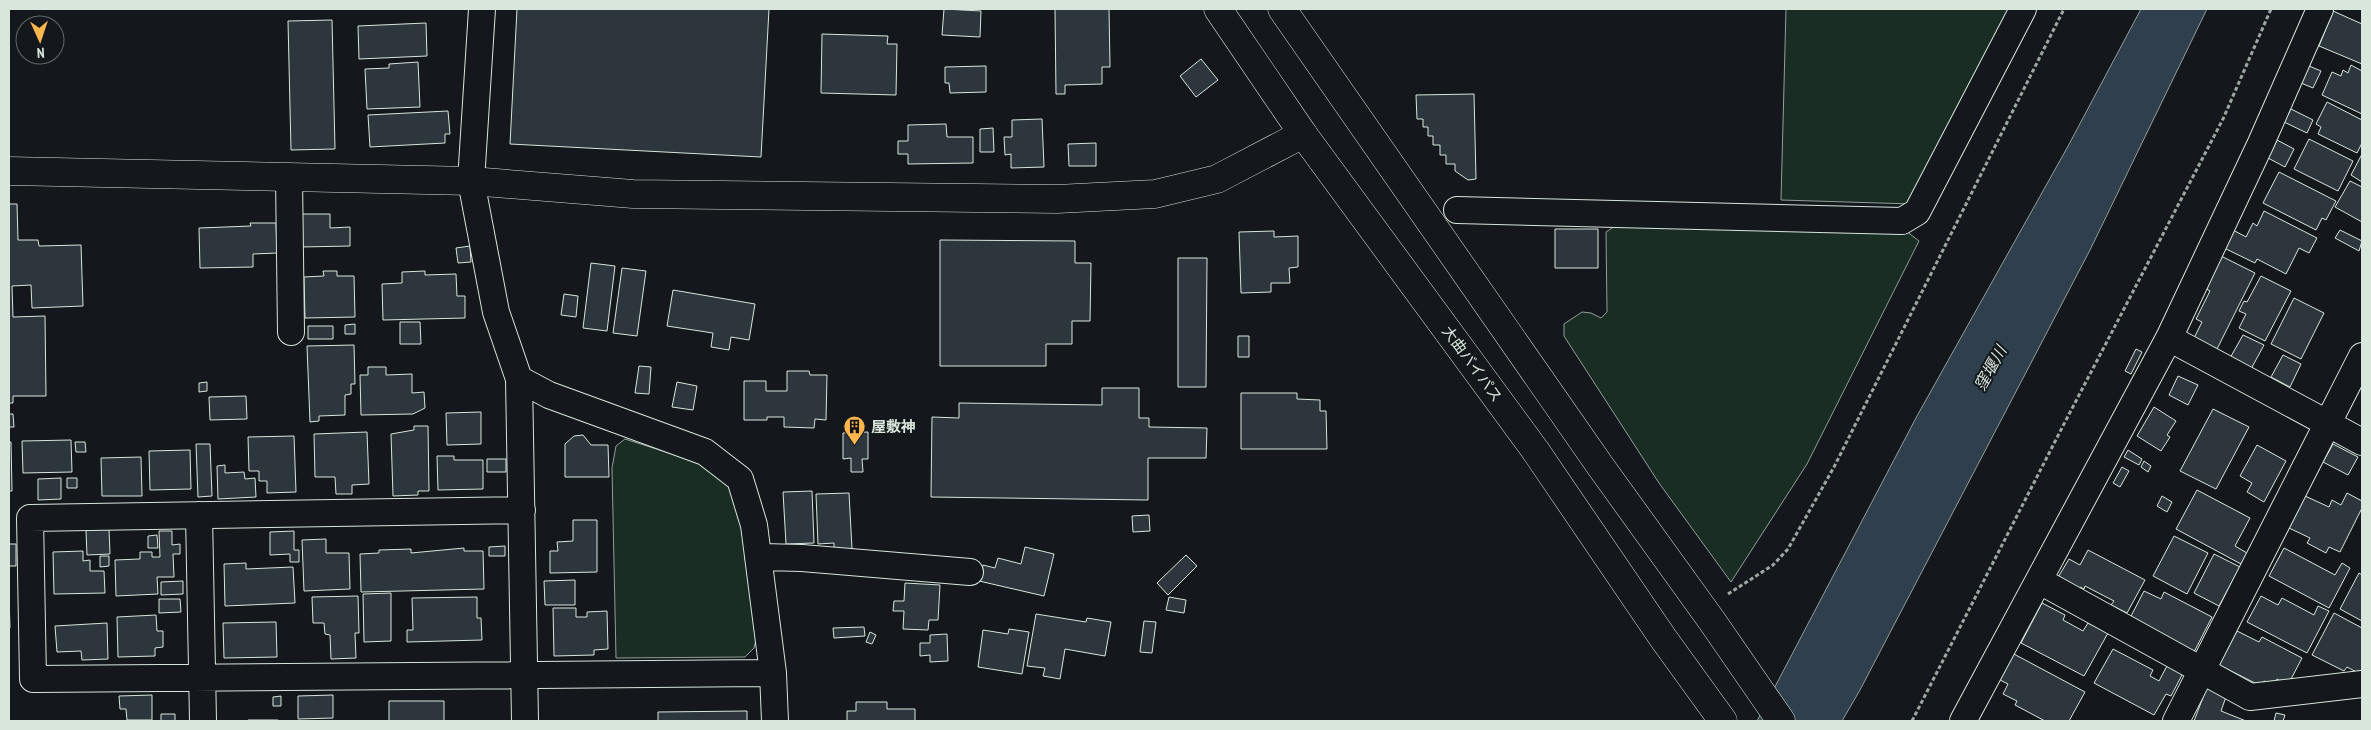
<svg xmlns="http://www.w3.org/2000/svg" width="2371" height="730" font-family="'PT Sans Narrow','Noto Sans JP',sans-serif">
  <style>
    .green { fill: #1a2d24; stroke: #939e99 }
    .water { fill: #2f3f4d; stroke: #939e99 }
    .building { fill: #2c363c; stroke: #d8e6dc }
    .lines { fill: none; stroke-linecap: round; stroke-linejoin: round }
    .minor-casing { stroke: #d8e6dc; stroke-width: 28 }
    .tertiary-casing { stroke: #d8e6dc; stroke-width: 29 }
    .trunk-casing { stroke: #d8e6dc; stroke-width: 29 }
    .path { stroke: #9da8a2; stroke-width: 3; stroke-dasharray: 4 2.5; stroke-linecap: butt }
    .minor { stroke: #14181c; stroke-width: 26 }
    .tertiary { stroke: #14181c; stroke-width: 28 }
    .trunk { stroke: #14181c; stroke-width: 28 }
    .labels { text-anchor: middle; stroke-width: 4; stroke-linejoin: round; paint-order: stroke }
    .street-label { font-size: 15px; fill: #d8e6dc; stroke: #14181c }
    .poi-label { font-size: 15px; font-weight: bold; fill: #d8e6dc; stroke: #14181c; text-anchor: start }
    .water-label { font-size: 16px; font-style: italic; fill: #d8e6dc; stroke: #14181c }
  </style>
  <rect width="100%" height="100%" fill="#14181c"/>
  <path class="green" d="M1786 9H2013L1913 204 1781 200Z
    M1618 224 1906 231 1919 241 1807 464 1731 582 1659 483 1564 336V324L1582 312 1591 313 1601 318 1607 312 1606 232Z
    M625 439 694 461 727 479 746 536 757 635 754 648 745 657 616 658 612 468 616 446Z"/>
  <path class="water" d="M2141 9H2207L2090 250 1860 690 1842 721H1757L1917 416 2067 148Z"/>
  <path class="building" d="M517 9H769L761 157 510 144Z
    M944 9 981 11 980 37 942 35Z
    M1055 9H1109L1110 67H1102V84L1065 85V94H1056Z
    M2333 11 2362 24V64L2319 46Z
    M332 20 335 149 291 150 288 21Z
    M426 23 427 56 359 59 358 26Z
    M822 34 888 36 887 44H897L896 95 821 93Z
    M1201 59 1218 80 1196 97 1180 76Z
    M418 62 420 107 367 109 365 69 389 68V64Z
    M2351 65 2362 71V114L2322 95 2332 72 2341 76 2343 70 2348 73Z
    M986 66V92L950 93 949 83H945V67Z
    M2309 66 2321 71 2313 88 2301 83Z
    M1474 94 1476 179 1468 180 1455 171V164H1446V155H1440V145H1433V136H1428V127H1423V119H1417L1416 95Z
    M2327 102 2362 120V143L2357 153 2318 134 2321 127 2316 124Z
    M2291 109 2313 120 2307 133 2284 122Z
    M448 111 450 134H445V143L370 147 368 115Z
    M1042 119 1044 167 1011 168V154L1005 155 1004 137H1012V120Z
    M946 124 947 137H973V163L908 164V154H898V141H908V125Z
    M993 128 994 152H980V129Z
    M2309 139 2353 161 2338 191 2294 169Z
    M2277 140 2294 149 2285 167 2268 158Z
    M1096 143V166H1069L1068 144Z
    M2362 154V182L2351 175Z
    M2279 172 2336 201 2326 220 2322 218 2316 230 2263 203Z
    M2350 181 2362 187V222L2335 207Z
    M9 204H17L18 240H38L39 246 81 245 83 306 32 308 31 285 12 286 13 317 45 316 46 396H13V403H9Z
    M2264 211 2317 238 2309 253 2299 248 2286 274 2257 259 2255 263 2224 248 2233 230 2246 237 2253 223 2257 226Z
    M300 214H330V228L350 227V246L301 247Z
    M250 223H276L277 253 253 254V267L200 268 199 228 251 226Z
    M1555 229H1598V268H1555Z
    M2340 230 2362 241 2359 251 2335 238Z
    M1274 231V237L1298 236V267L1289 268 1290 283H1271V292L1241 293 1239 232Z
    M940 240 1075 241V263H1091L1090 321H1072V344H1046V366H940Z
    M470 246 471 262 458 263 456 248Z
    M2221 256 2255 273 2217 349 2194 338 2202 322 2196 319 2210 291 2205 288Z
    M1178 258H1207L1206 387H1178Z
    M591 263 615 266 607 331 583 328Z
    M622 268 646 271 637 336 613 333Z
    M323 271H337V276H354L355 317 305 318 304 277 324 276Z
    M425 271V275L456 274 457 296H465V318L383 320 382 284 402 283V272Z
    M2261 276 2291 291 2265 341 2239 328 2246 314 2239 311 2244 301 2247 302Z
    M673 290 755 304 749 340 731 337 729 350 711 347 713 333 667 326Z
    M564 294 578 296 576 317 561 315Z
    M2294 298 2324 313 2301 359 2271 344Z
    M400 322H420L421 344H400Z
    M355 324V334H345V325Z
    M308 326H333V339H308Z
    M2243 335 2264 345 2251 369 2230 358Z
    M1238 336H1249V357H1238Z
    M354 345 355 384H351V394L345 395V415L319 416V421L310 422 307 346Z
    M2136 349 2142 352 2131 374 2125 371Z
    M2283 355 2301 364 2290 387 2271 377Z
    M639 366 651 367 649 394 635 393Z
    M368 367H386V375L412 374V393L424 392 425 408 413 414 361 415 360 375H368Z
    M787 371H809L810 375H827L826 420 815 419 814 428 784 427V417H767V420H744V381H766V391H787Z
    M2178 376 2198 385 2188 405 2169 395Z
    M207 382V391L199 392V383Z
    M677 382 697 386 693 410 672 407Z
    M1102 388H1139V418H1149V427L1207 428 1206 458H1148V500L931 497 932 417 959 418V403L1102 405Z
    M1241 393H1297V399L1320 400V411H1326L1327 449H1241Z
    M246 396 247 419 210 420 209 397Z
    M2154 407 2176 421 2167 435 2170 437 2161 451 2137 436Z
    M2213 409 2249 427 2216 489 2180 471Z
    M481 412V444L447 445 446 413Z
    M9 414H13L14 427H9Z
    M414 426H428L429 491H418V495L393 496 391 434 414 430Z
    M367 432 369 484 352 485V494H336L335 477H315L314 434Z
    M868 432V459H862L863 472H851V458L843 459V433Z
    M583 435 591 445H608L609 477H565V444L574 436Z
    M294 436 296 492 267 493V481H259V471H249L248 437Z
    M71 440 72 472 23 473 22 441Z
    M9 442H11L12 491H9Z
    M75 442H85L86 452H76Z
    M196 444H210L212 496 198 497Z
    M2333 444 2358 457 2348 475 2323 462Z
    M2257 445 2286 461 2264 502 2247 492 2252 483 2240 476Z
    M190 450 191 489 150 490 149 451Z
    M2128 450 2142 459 2139 465 2124 457Z
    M437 456H454V460H483V489L438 490Z
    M141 457 142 496H102L101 458Z
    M487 459H506V472H487Z
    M2144 461 2151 466 2148 472 2141 467Z
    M225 465V473L244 472 245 479 255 478 256 497 218 499 217 466Z
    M2122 467 2129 471 2120 487 2113 483Z
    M61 478V499L38 500V479Z
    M67 478H77V488H67Z
    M2197 490 2250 518 2235 546 2247 553 2241 564 2176 529Z
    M812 491 814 543 786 544 783 492Z
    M849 493 852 549 834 550V543L818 544 816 494Z
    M2347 493 2362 501V508L2340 552 2329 547 2326 553 2307 543 2310 538 2289 528 2305 496 2329 507 2332 500 2341 505Z
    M2162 496 2172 502 2167 512 2157 506Z
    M1149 515 1150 531 1133 532 1132 516Z
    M573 520H597V572L550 573V551H558L557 542 573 541Z
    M109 529 110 554 87 555 86 530Z
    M159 531H172V545L180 544V554H173L174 577H157L158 594 116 596 115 560 140 559V552H152V557H160Z
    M294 531V550H299V562H290V554L270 555V532Z
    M157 535 158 548H148V536Z
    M2174 536 2208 553 2187 594 2153 576Z
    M326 539V553H349L350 589 304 591 302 540Z
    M9 544H16V566H9Z
    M505 546V556H489V547Z
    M1025 547 1054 554 1044 596 979 581 983 565 995 568 998 558 1021 564Z
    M464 548V551H483L484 589 361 592 360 554 379 553V550L411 549V553Z
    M2284 548 2335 575 2342 563 2350 568 2329 608 2269 576Z
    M2088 550 2145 580 2127 613 2111 605 2114 601 2085 586 2084 589 2080 587 2078 590 2057 579 2069 559 2080 565Z
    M83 551V561L90 560V571H104L105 593 54 594 53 552Z
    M2214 554 2240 567 2219 606 2194 593Z
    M1186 555 1197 566 1168 595 1157 583Z
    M100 556H109V566L100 567Z
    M246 563V569L293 567 295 603 225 606 224 564Z
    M2359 573 2362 575V621L2340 609Z
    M575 580V605H545L544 581Z
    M183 581V594L161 595V582Z
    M905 583 940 585 938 620H929L928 630 903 629 904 611H893L894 601H904Z
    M2144 591 2161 599 2164 592 2212 617 2194 652 2130 618Z
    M391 593V641L364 642 363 594Z
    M9 596 10 628H9Z
    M358 596 359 633H355L356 658 331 659 330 635 325 634 324 623H313L312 597Z
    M2261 596 2278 605 2282 598 2314 615 2318 606 2329 611 2307 653 2247 622Z
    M477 597V618H481L482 640 407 642V630H413L412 598Z
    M1169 597 1186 600 1184 613 1166 610Z
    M159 599H180L181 612 159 613Z
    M2042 603 2065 615 2063 620 2083 631 2088 623 2108 633 2084 676 2021 643Z
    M553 608H576V617H587V612L607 611 608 649 594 650V655L554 656Z
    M2334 613 2362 628V675L2347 667 2344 671 2312 655Z
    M1036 614 1086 622 1087 618 1111 622 1105 656 1065 649 1060 679 1043 676 1045 668 1027 666Z
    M156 615 157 631H163V647L155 648V656L118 657 117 617Z
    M1144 621 1156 622 1152 653 1140 652Z
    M276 622 277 657 224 658 223 623Z
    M107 623 108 659 82 660 81 651 57 652 55 626Z
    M864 627 865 636 834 638 833 628Z
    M1009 629 1029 632 1022 674 978 667 983 630 1008 634Z
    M2237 631 2259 642 2262 637 2302 658 2288 685 2277 679 2273 686 2264 681 2261 686 2219 665Z
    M870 632 876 635 872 644 866 642Z
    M947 634 948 661 930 662V655L920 656V643H930V635Z
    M2113 649 2153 670 2150 676 2159 681 2168 664 2183 673 2171 696 2166 694 2154 715 2094 683Z
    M2012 653 2085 692 2069 721H2045L2015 705 2017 701 2003 694 2008 684 1998 679Z
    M2207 687 2227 694 2221 711 2246 721H2194Z
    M152 695V720H127L126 709H120L119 696Z
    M333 695V718L298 719V696Z
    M281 696V706H273V697Z
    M389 701H444V721H389Z
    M856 702H887V709H915V721H847V711H856Z
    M747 711V721H658V712Z
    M2276 713 2285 715 2283 721H2274Z
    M161 714H175V721H161Z
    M248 720H278V721H248Z"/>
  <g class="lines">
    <defs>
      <path id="minor" d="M482 9 471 181 496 312 519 379 549 395 705 452 740 479 754 525 773 673 775 721
        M289 177 291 332
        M1457 210 1902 221 1917 212 2023 9
        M2169 338 2362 442
        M519 379 525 721
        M522 510 30 518 33 679 773 673
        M199 515 203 721
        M758 557 802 558 970 572
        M2040 581 2250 697 2362 684
        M1963 721 2169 338 2261 143 2320 9
        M2176 721 2362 356"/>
      <path id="tertiary" d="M9 171 471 181 633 194 1057 199 1155 194 1217 179 1303 134"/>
      <path id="trunk" d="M1218 9 1303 134 1535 450 1663 638 1723 721
        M1282 9 1601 467 1712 621 1781 721"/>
    </defs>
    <use href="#minor" class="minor-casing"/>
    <use href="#tertiary" class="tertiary-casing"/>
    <use href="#trunk" class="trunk-casing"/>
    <path class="path" d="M1728 594 1773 565 1788 549 1834 467 2064 9
      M1912 721 2065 422 2223 119 2271 9"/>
    <use href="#minor" class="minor"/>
    <use href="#tertiary" class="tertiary"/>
    <use href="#trunk" class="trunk"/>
  </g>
  <defs>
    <symbol id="building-pin" viewBox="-11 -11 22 30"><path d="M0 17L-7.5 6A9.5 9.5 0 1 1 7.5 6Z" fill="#ffb74d" stroke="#14181c"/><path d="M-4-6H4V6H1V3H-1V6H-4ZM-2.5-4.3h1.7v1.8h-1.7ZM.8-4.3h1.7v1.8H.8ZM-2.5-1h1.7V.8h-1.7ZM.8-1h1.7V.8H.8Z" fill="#111"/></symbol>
  </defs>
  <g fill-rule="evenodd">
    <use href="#building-pin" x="842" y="414" width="25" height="34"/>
  </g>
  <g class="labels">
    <g class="street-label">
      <text transform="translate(1472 364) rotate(54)" y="5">大曲バイパス</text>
    </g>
    <g class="poi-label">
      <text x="871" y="432">屋敷神</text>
    </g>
    <g class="water-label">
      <text transform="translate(1990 368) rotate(-61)" y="6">窪堰川</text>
    </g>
  </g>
  <rect width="2371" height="730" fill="none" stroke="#d8e6dc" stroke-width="20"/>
  <g transform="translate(40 40) rotate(177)"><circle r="24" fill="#14181c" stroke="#626a69"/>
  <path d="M0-4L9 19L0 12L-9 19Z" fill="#ffb74d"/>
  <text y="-8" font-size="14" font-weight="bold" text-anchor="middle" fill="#d8e6dc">N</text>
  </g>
</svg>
